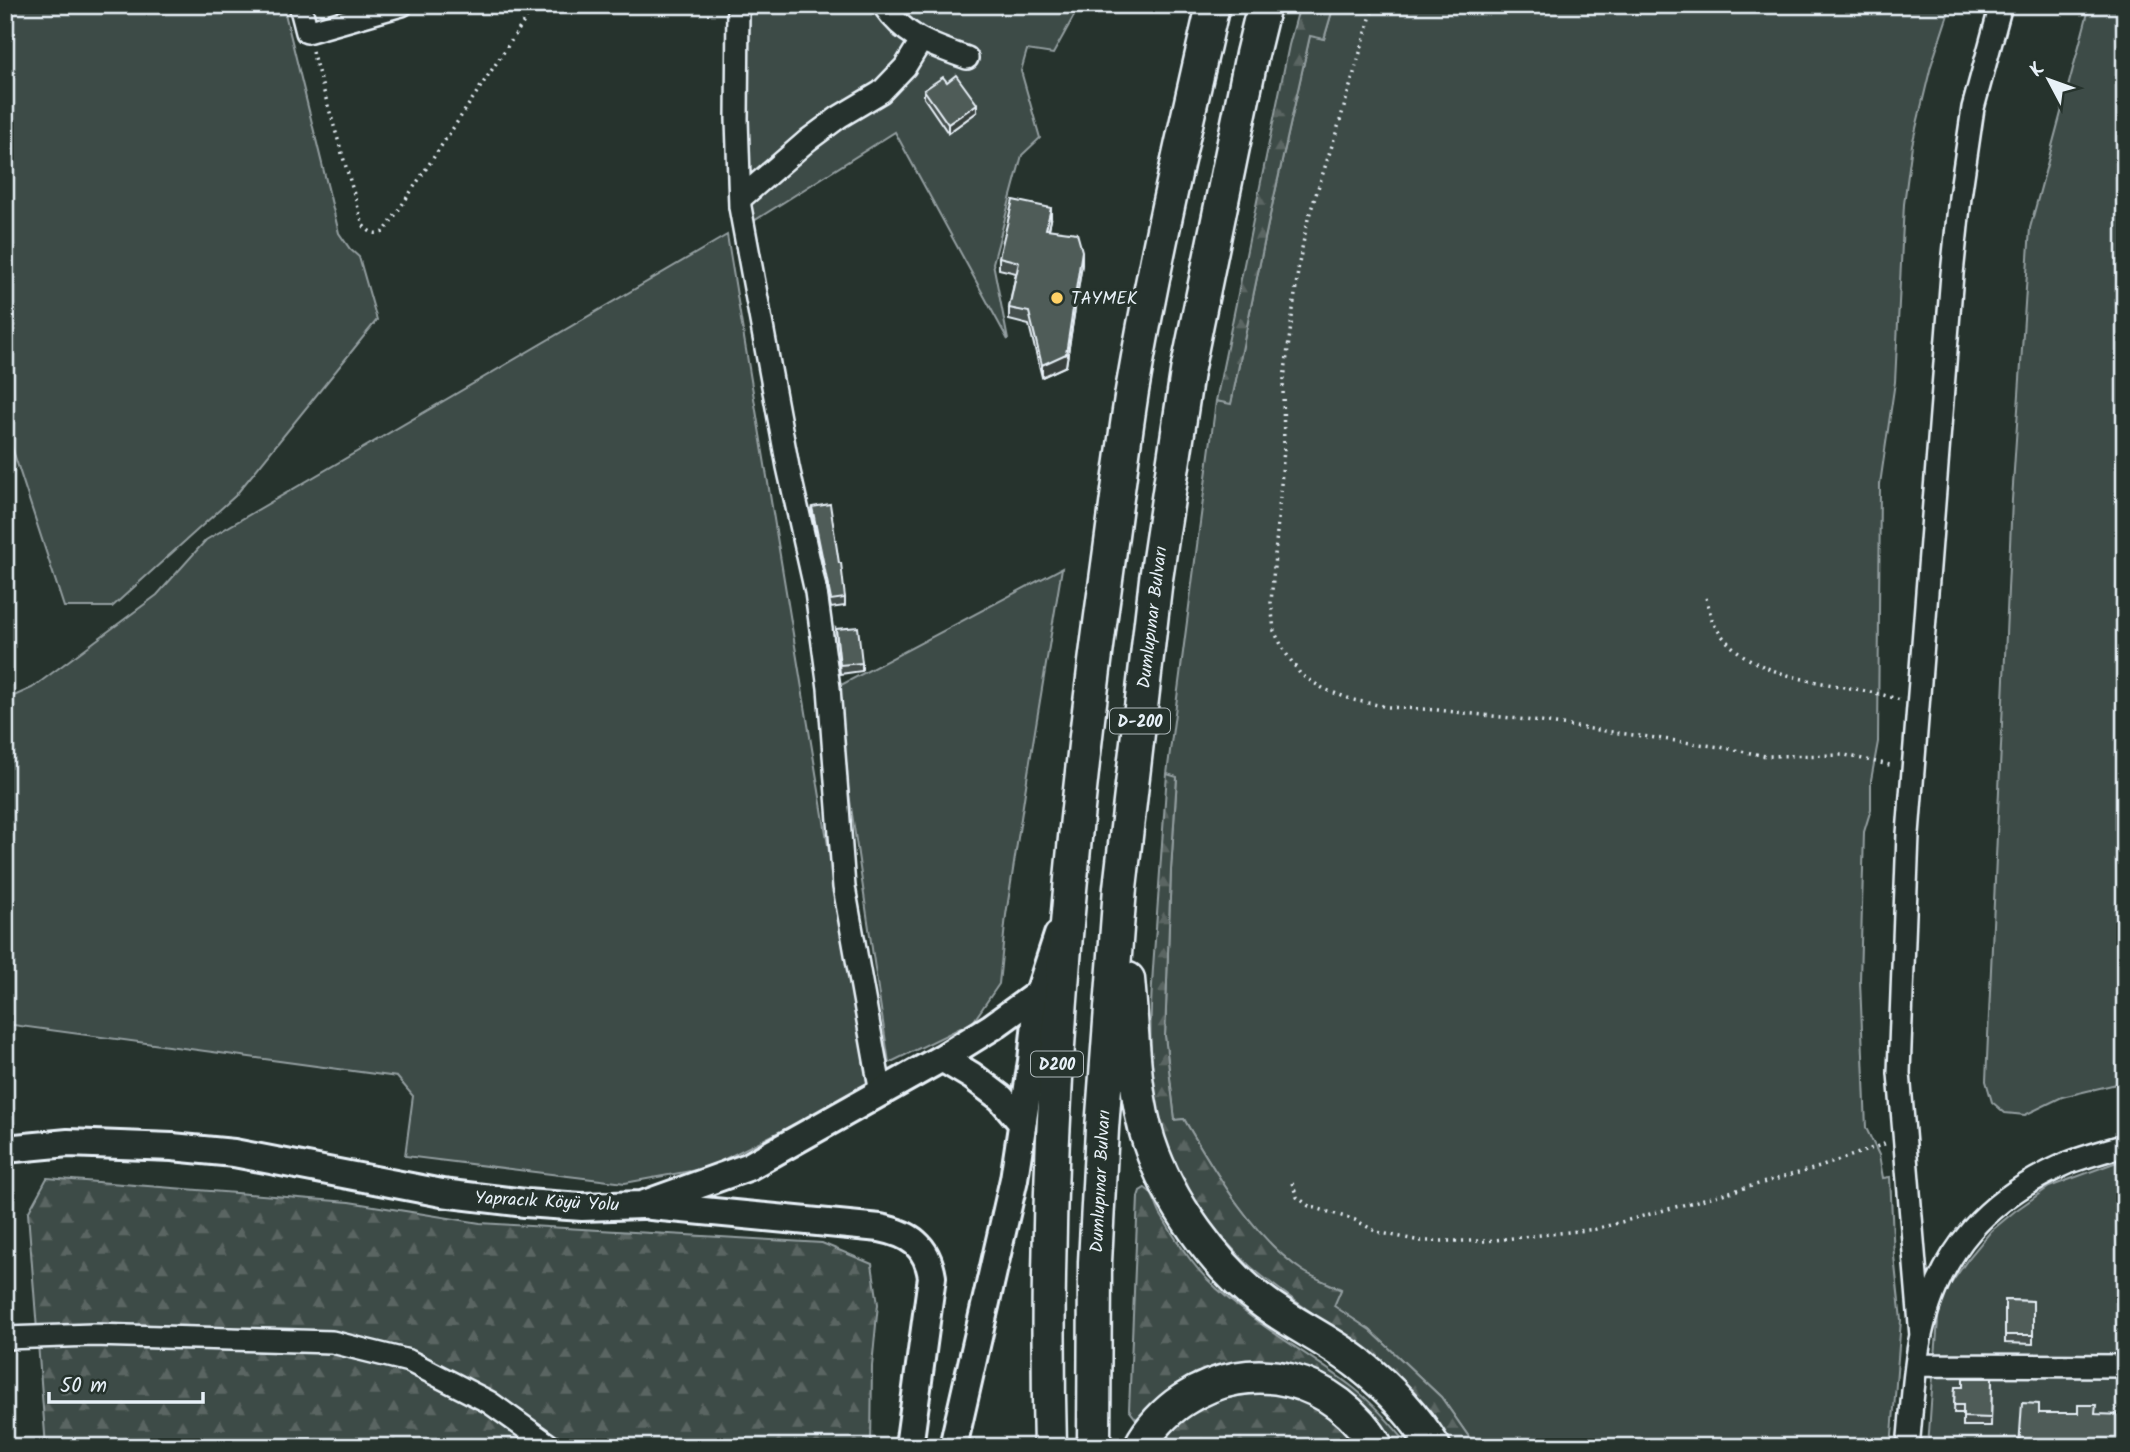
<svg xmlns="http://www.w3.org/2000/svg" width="2130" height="1452" font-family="Kalam,sans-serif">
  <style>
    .green { fill: #3e4b47; stroke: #939ea0; stroke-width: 2 }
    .forest { fill: url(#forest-firs); stroke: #939ea0; stroke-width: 2 }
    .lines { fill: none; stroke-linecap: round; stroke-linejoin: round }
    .minor-casing { stroke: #e8f1f8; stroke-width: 26 }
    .major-casing { stroke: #e8f1f8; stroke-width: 32 }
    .highway-casing { stroke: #e8f1f8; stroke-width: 37 }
    .path { stroke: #e8f1f8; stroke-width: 3.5; stroke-dasharray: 2 5; stroke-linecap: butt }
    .minor { stroke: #26332d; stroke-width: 21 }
    .major { stroke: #26332d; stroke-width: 26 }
    .highway { stroke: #26332d; stroke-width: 32 }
    .wall { fill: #454f4d; stroke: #e8f1f8; stroke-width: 2 }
    .shaded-wall { fill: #38403e; stroke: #e8f1f8; stroke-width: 2 }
    .building { fill: #505c59; stroke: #e8f1f8; stroke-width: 2 }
    .poi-dot { fill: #ffd166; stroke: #26332d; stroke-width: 2.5 }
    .labels { text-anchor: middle; stroke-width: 6; stroke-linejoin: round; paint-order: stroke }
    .shield { fill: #26332d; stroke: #aeb8bb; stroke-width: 2 }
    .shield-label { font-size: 16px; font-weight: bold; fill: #e8f1f8 }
    .poi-label { font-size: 18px; fill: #e8f1f8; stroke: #26332d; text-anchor: start }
    .street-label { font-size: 18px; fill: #e8f1f8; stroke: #26332d }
  </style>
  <defs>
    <pattern id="forest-firs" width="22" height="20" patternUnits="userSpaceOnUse" patternTransform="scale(1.75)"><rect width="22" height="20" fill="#3e4b47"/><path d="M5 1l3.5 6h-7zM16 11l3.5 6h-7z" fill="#5a6562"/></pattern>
  </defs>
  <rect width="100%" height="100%" fill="#26332d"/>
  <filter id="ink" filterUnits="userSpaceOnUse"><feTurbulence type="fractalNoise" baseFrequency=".0143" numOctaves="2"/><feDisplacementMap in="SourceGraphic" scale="14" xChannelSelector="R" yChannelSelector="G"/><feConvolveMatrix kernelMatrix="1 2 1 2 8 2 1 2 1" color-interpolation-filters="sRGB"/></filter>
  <g filter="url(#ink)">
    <path class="green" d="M5 5H283L339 233 350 249 359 257 377 320 235 496 112 607H64L5 426Z
      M750 5H869L895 37 928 54 977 63 975 54 911 25 895 5H1080L1053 54 1027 50 1021 71 1040 138 1022 155 993 263 1008 340 895 132 749 224 745 162Z
      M1334 5H1951L1931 66 1912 145 1904 204 1895 382 1880 484 1878 742 1871 780V809L1864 832 1860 981 1866 1128 1879 1155 1883 1178 1890 1177 1894 1256 1901 1320 1891 1447H1476L1441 1397 1370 1330 1333 1306 1341 1289C1329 1283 1314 1278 1302 1271 1252 1236 1214 1171 1184 1119L1175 1120 1165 1036 1171 870 1177 778 1167 774 1216 401 1231 403 1268 224 1310 35 1324 39Z
      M2090 5H2125V1082L2062 1097 2025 1115 2005 1113 1992 1102 1986 1081 2012 500 2030 228Z
      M727 235 868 1087 707 1168 625 1183 405 1156 413 1096 397 1077 5 1024V700L32 688 157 595 206 540Z
      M1062 568 1028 773 1006 915 999 984 973 1022 889 1063 848 787 839 686Z
      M2125 1159V1359L1935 1357 1939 1308 1946 1291 1968 1259 1991 1231 2015 1211 2049 1187Z
      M1933 1375 2125 1377V1447H1928Z"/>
    <path class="forest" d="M1300 5H1334L1324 39 1310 36 1268 224 1231 404 1216 401 1289 45Z
      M1167 774 1177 777 1171 870 1165 1036 1175 1120 1184 1119C1214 1170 1252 1237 1303 1271 1314 1278 1329 1283 1341 1290L1334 1306 1370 1330 1441 1397 1476 1447H1454C1445 1434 1437 1419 1427 1407 1379 1352 1313 1318 1257 1272 1229 1249 1181 1189 1169 1154 1143 1081 1150 1003 1156 928 1160 876 1163 825 1167 774Z
      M47 1178 349 1202 480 1223 822 1243 872 1264 878 1304 872 1366 871 1447H46L28 1213Z
      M1145 1188C1154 1193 1156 1206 1161 1215 1174 1237 1190 1262 1208 1280 1252 1324 1306 1351 1355 1389 1376 1406 1393 1426 1410 1447H1392L1266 1362 1226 1365 1195 1373 1136 1419 1129 1410 1138 1197 1140 1191Z
      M1273 1392 1298 1397 1336 1420 1358 1447H1155C1194 1402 1216 1397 1273 1392Z"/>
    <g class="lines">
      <defs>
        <path id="minor" d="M300 5 307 32 402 5
          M738 5 737 119 740 207 788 467 816 592 829 688 844 887 881 1093
          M883 5C906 38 931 45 967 58
          M740 199 808 140 839 117 881 92 905 67 921 41
          M1921 1336 1899 1073 1908 834 1952 274 1960 197 1973 108 2001 5
          M5 1338 93 1335 332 1342 409 1361 489 1402 552 1447
          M1916 1365 2125 1366
          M1908 1447C1912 1410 1913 1371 1921 1335 1940 1249 1989 1197 2068 1163 2086 1156 2106 1151 2125 1145"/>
        <path id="major" d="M942 1058 972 1076 1001 1098 1022 1123
          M5 1149 68 1143 172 1147 234 1153 442 1193 525 1203 582 1207 642 1205 748 1167 942 1058 992 1027 1039 993
          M651 1206 880 1228C910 1234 927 1245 932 1277L909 1447
          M953 1447 1014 1179 1032 1061 1039 993 1058 935"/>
        <path id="highway" d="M1128 979C1133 1031 1133 1093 1149 1142 1168 1200 1216 1269 1266 1304 1296 1326 1330 1341 1359 1364 1388 1387 1415 1416 1434 1447
          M1050 1447C1042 1152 1067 857 1108 565 1116 507 1123 449 1132 391 1154 262 1184 133 1213 5
          M1094 1447 1095 1262 1102 1129 1120 888 1156 579 1187 372 1252 54 1264 5
          M1140 1447C1149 1429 1166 1411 1183 1400 1252 1355 1335 1377 1377 1447"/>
      </defs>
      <use href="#minor" class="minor-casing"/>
      <use href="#major" class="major-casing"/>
      <use href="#highway" class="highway-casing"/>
      <path class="path" d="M1374 5 1339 124 1308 219 1299 263 1283 387 1284 449 1271 602 1274 631 1285 652 1301 675 1324 689 1353 700 1388 707 1438 710 1519 719 1720 747 1766 756 1845 755 1894 766
        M312 51 363 225C370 233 374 235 384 232L535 5
        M1706 598C1709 606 1710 616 1714 624 1750 687 1840 679 1900 700
        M1292 1183 1297 1197 1309 1206 1355 1220 1377 1232 1420 1241H1486L1596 1229 1820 1167 1887 1143"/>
      <use href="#minor" class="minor"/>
      <use href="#major" class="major"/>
      <use href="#highway" class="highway"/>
    </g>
    <path class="wall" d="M947 82 977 112 948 133 924 98V90Z
      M1051 220 1049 229 1082 264 1066 366 1042 377 1029 325 1009 320V308L1016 273 999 269V257Z
      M812 507 845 598V606L831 608 812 515Z
      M836 629 862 663V671L840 674Z
      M2005 1300 2033 1301V1344L2005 1343Z
      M1992 1378 1991 1426H1963V1413H1954L1955 1387H1963Z"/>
    <path class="shaded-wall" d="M977 104V112L948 133V124Z
      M1051 208V220L1046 241V229Z
      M1082 251V264L1066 366 1042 377V365Z"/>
    <path class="building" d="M956 75 977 104 948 124 924 90 943 77 947 82Z
      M1013 200 1051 208 1046 229 1077 233 1082 251 1066 354 1042 365 1029 312 1009 308 1019 262 999 257Z
      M830 504 839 563H841L845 598 831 600 812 507Z
      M858 627 862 663 840 665 836 629Z
      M2005 1300 2033 1301V1335H2005Z
      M1963 1378H1992L1991 1418 1963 1417V1405H1954L1955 1387H1963Z
      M2022 1403 2039 1404V1413H2078V1405H2096L2095 1414 2125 1415V1447H2019Z"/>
  </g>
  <circle class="poi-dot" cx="1057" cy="298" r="7"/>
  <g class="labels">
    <g class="shield">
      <rect x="1110" y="708.5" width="60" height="25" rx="5"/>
      <rect x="1031" y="1051.5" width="52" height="25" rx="5"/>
    </g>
    <g class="shield-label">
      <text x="1140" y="727">D-200</text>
      <text x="1057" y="1070">D200</text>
    </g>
    <g class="poi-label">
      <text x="1071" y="304">TAYMEK</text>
    </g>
    <g class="street-label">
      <text transform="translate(1152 617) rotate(-83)" y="6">Dumlupınar Bulvarı</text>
      <text transform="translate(1100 1181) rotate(-87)" y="6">Dumlupınar Bulvarı</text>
      <text transform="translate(547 1201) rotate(3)" y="6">Yapracık Köyü Yolu</text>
    </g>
  </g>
  <rect width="2130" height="1452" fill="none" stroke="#26332d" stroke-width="28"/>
  <rect x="14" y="14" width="2102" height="1424" fill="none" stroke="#e8f1f8" stroke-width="2.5" filter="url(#ink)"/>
  <g transform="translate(2049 80) rotate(311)" stroke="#26332d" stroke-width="5" paint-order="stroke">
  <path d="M0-5L12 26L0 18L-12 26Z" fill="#e8f1f8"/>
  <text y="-10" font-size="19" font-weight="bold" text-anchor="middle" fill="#e8f1f8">K</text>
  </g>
  <path d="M49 1392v10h154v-10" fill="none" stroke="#e8f1f8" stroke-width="3.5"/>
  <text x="60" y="1392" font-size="21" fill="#e8f1f8" stroke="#26332d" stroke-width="5" paint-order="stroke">50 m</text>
</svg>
